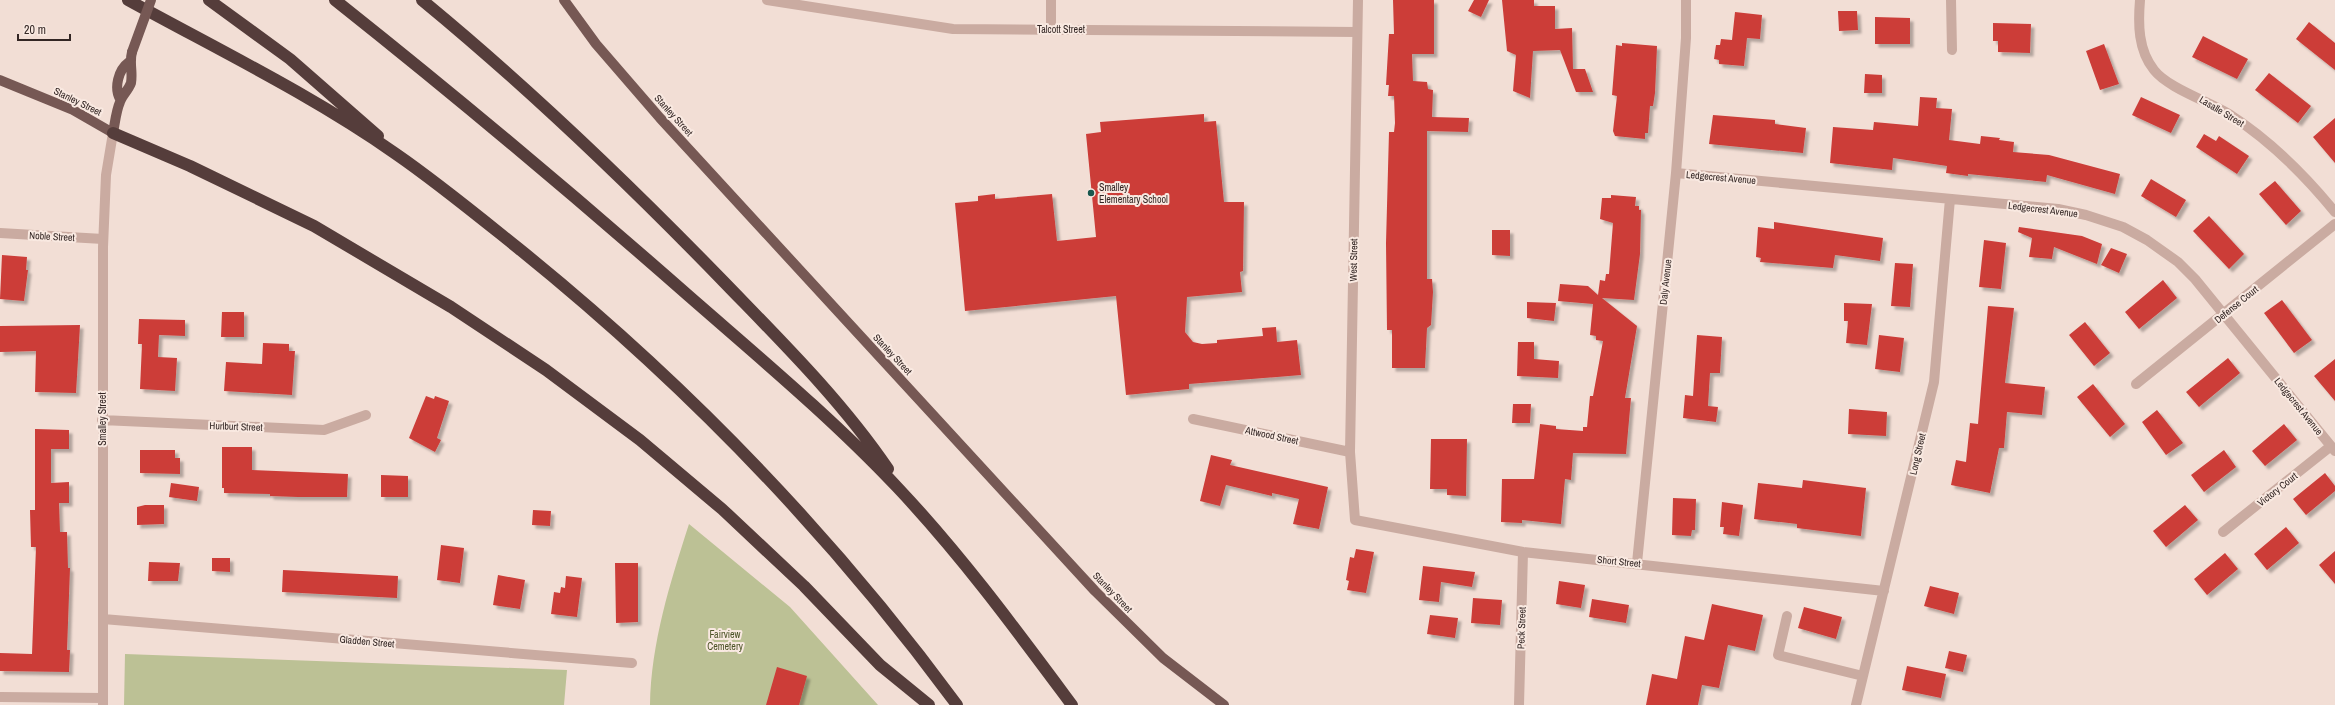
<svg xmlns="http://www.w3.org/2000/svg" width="2335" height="705" font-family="'Archivo Narrow',sans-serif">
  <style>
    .green { fill: #bcc195 }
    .building { fill: #cc3c39; filter: url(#shadow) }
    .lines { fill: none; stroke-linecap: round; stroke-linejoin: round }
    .minor { stroke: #caaba1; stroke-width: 10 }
    .major { stroke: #765854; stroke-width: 10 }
    .highway { stroke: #553d3b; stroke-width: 12 }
    .major-bridge { stroke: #765854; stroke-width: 10 }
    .poi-dot { fill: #18564d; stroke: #f9e9e1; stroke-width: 1.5 }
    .labels { text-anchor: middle; stroke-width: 4; stroke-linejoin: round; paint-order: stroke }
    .street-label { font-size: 10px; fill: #332624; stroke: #f9e9e1 }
    .poi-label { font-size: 10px; fill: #332624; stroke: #f9e9e1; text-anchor: start }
    .park-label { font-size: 10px; fill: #4c5327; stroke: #f9e9e1 }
  </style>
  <defs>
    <filter id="shadow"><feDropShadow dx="3.5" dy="3.5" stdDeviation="1" flood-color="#0004"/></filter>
  </defs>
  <rect width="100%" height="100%" fill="#f2ded5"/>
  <path class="green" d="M689 524 790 607 878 705H650C651 643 670 583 689 524Z
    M125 654 567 670 564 705H124Z"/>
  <path class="building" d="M1393 0H1434V54H1412L1413 81 1427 82 1428 89 1433 90 1432 117 1469 118 1468 132 1427 131V279H1432L1433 292 1431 325 1427 328 1425 368H1392V330H1387L1386 243 1389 132H1394L1395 123 1394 96H1388L1389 85H1386L1389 34H1394Z
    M1474 0H1489L1481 17 1468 11Z
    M1502 0H1534V6H1555V29L1572 28 1573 69H1585L1593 92H1576L1560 50 1533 51 1530 98 1513 91 1516 55 1507 51Z
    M1838 11H1857L1858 30 1839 31Z
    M1735 12 1762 15 1760 39 1747 38 1744 66 1719 64V60L1714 59 1716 45H1720L1721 39 1732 40Z
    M1875 17 1910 18V44H1875Z
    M2309 22 2335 43V70L2296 39Z
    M1993 23 2031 24 2030 53 1998 52V41H1993Z
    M2203 36 2248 59 2237 79 2192 57Z
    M1622 43 1657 46 1655 93 1653 106H1650L1648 133H1645V139L1615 136 1613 131 1617 96 1612 95 1616 45 1622 46Z
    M2104 44 2119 84 2100 90 2086 51Z
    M2269 73 2311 106 2298 123 2255 90Z
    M1865 74 1882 75V93H1864Z
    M1920 97 1937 98 1936 108 1952 109 1949 140 1980 144 1981 136 2000 138 1999 140 2014 142 2013 152 2049 155 2120 174 2115 194 2047 175 2046 182 1968 174V176L1946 173 1947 166 1893 158 1892 170 1830 163 1833 127 1873 130 1874 122 1918 126Z
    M2141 97 2180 115 2171 133 2132 115Z
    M1204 114V122L1216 121 1224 202H1244L1243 271 1240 272 1242 292 1187 297 1185 332 1193 342 1202 344 1217 343V340L1263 336 1262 328 1276 327 1277 342 1297 340 1301 375 1189 384V389L1126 395 1116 296 965 311 955 203 978 201V196L995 194V199L1052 194 1057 241 1096 237 1086 134 1101 132 1100 122Z
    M1713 115 1775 120V124L1806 128 1803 153 1709 144Z
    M2335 118V163L2313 137Z
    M2204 134 2216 141 2219 136 2249 156 2237 174 2196 147Z
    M2151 179 2186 200 2176 217 2141 196Z
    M2275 181 2301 211 2286 225 2259 194Z
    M1611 195 1636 197 1635 206H1639V210H1641L1640 254 1634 300 1602 298 1637 326 1625 398H1631L1626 454 1573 453 1571 480 1565 479 1561 524 1522 520V523L1501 522 1502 479H1534L1540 424 1556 426V429L1583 431V427H1587L1590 396H1593L1603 341 1596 340V336L1590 335 1593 304 1558 301 1560 284 1588 286 1598 295 1600 280 1605 281 1606 274H1609L1613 223 1600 219 1602 198H1611Z
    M2209 216 2244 254 2229 269 2193 231Z
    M1774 222 1883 238 1880 261 1835 255 1833 268 1760 262 1761 258 1756 257 1758 227 1774 229Z
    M2019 227 2082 236 2102 244 2097 264 2054 247 2052 259 2029 257 2032 238 2018 232Z
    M1492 230H1510V256L1492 255Z
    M1984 240 2006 243 2001 289 1979 287Z
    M2111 248 2127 254 2119 273 2101 265Z
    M2 255 27 257 26 270H28L24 301 0 299Z
    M1895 263 1913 264 1910 307 1891 306Z
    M2163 280 2177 298 2139 329 2125 312Z
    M2282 300 2312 340 2294 353 2264 313Z
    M1527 302 1556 303 1554 321 1527 318Z
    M1844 303 1872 304 1867 345 1846 343 1848 321H1844Z
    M1988 306 2014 308 2005 383 2045 387 2042 415 2007 412 2004 448H1999L1990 493 1951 485 1956 460 1966 462 1970 423 1978 424Z
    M222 312H244V337H221Z
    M139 319 185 320V336L159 335 158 357 177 358 175 391 140 389 142 344H138Z
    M2085 322 2110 353 2094 366 2069 335Z
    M80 325 76 393 35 392 36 351 0 352V326Z
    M1697 335 1722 337 1720 373H1710L1708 406 1718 407 1716 422 1683 418 1685 395 1693 396Z
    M1879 335 1904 338 1900 372 1875 369Z
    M1518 342H1534V359L1559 361 1558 378 1517 376Z
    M263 343 289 344V351H295L292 395 224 391 226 362 262 364Z
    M2228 358 2240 373 2199 407 2186 392Z
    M2335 359V401L2314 376Z
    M2093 384 2125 424 2110 437 2077 397Z
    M426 396 434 399 435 396 449 401 437 438 441 440 435 452 409 438Z
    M1513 404H1531L1530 423H1512Z
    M1849 409 1887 412 1886 436 1848 434Z
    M2157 410 2183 443 2166 455 2142 422Z
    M2284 424 2297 440 2265 466 2252 451Z
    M35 429 69 430V449H51V483L69 482V503H59L60 532H67L68 568H70L67 650H70L69 672 0 671V653L32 654 36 547H31L30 510H35Z
    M1431 439H1467L1466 496 1447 495V489H1430Z
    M222 447H252V470L348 474 347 497H298L270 496V494L224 493V488H222Z
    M140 450H175V458H180V474L140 473Z
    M2224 450 2236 467 2204 492 2191 475Z
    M1211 455 1232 460 1230 465 1328 487 1319 529 1293 524 1299 499 1272 493V496L1226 485 1220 506 1200 501Z
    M2325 473 2335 486V491L2306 515 2293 499Z
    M381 475 408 476V497H381Z
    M1803 480 1866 488 1861 536 1797 528V524L1754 519 1758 483 1802 488Z
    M171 483 199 487 197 501 169 497Z
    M1673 498 1696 499 1695 530H1692L1691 536 1672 535Z
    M1722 502 1743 505 1739 536 1723 534 1724 527H1720Z
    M145 505H164V524L137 525V507Z
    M2185 505 2198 520 2166 547 2153 531Z
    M533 510 551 511 550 526 532 525Z
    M2286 527 2299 543 2267 570 2254 554Z
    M441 545 464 548 460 583 437 580Z
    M1356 549 1374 552 1366 593 1347 590 1349 581 1346 580 1350 557 1354 558Z
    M2335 551V584L2319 565Z
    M2225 553 2238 569 2207 595 2194 579Z
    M212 558H230V572L212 571Z
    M149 562 180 563 178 581H148Z
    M615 563H638V622L616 623Z
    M1423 566 1475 572 1472 587 1441 582 1439 602 1419 600Z
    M283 570 398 576 397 598 282 592Z
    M498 575 525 580 520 609 493 605Z
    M566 576 582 578 577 617 551 614 554 592 560 593 561 587 565 588Z
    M1559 581 1585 585 1581 608 1556 604Z
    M1930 586 1959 593 1954 614 1924 606Z
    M1473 598 1502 600 1500 625 1471 623Z
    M1592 599 1629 605 1626 623 1589 617Z
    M1712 604 1763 615 1755 651 1728 645 1719 688 1702 685 1698 705H1646L1652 674 1677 679 1685 636 1704 640Z
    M1804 607 1842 617 1836 639 1798 628Z
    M1430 615 1458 618 1455 638 1427 634Z
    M1949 651 1967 655 1963 672 1945 668Z
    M1907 666 1946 674 1941 698 1902 690Z
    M777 667 807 676 799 705H766Z"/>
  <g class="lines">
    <path class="minor" d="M767 0 953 29 1357 32
      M1358 0 1350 452 1355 520 1523 552 1884 591
      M1951 0 1952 50
      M2140 0C2138 24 2138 50 2154 70 2168 88 2208 101 2229 114 2271 141 2304 174 2335 212
      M1051 29V0
      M1676 173 2058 209 2086 215 2123 227 2147 240 2178 262 2195 279 2335 451
      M0 233 103 239
      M2136 384 2335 224
      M1193 419 1350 452
      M102 420 324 430 366 415
      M2223 532 2331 446
      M1637 563 1676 173 1686 38V0
      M1787 616 1778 655 1863 676
      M103 619 632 663
      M0 697 103 698
      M103 705V247L106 175 113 133
      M1519 705 1523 552
      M1856 705 1934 382 1950 199"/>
    <path class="major" d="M564 0 596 44 660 118 1095 591 1163 658 1224 705
      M0 80 73 110 113 133C115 123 116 111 120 102 122 95 128 91 131 83 133 71 129 63 132 52
      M120 99C114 88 118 70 129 62"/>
    <path class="highway" d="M128 0C217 49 312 95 396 154 438 183 478 216 518 248 683 381 832 535 957 705
      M209 0 290 59 378 136
      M335 0C456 96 574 195 690 297 761 359 834 420 898 488 962 556 1017 631 1072 705
      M422 0C529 88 628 183 724 282 781 341 841 400 888 469
      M113 133 190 166 314 226 451 307 546 370 640 440 722 509 804 586 880 665 929 705"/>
    <path class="major-bridge" d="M132 52 151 0"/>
  </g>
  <circle class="poi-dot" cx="1091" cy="193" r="4"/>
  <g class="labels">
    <g class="street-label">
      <text x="1061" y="33">Talcott Street</text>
      <text transform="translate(78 101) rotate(26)" y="4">Stanley Street</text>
      <text transform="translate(2222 111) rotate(31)" y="4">Lasalle Street</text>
      <text transform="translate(674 115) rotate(48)" y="4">Stanley Street</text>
      <text transform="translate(1721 177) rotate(5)" y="4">Ledgecrest Avenue</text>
      <text transform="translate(2043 209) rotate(7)" y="4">Ledgecrest Avenue</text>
      <text transform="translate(52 236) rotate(3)" y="4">Noble Street</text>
      <text transform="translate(1353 260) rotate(-89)" y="4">West Street</text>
      <text transform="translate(1665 282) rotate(-84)" y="4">Daly Avenue</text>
      <text transform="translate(2236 304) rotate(-39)" y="4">Defense Court</text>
      <text transform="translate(893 354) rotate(47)" y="4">Stanley Street</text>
      <text transform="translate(2299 406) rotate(51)" y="4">Ledgecrest Avenue</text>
      <text transform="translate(102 419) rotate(-90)" y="4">Smalley Street</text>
      <text transform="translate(236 426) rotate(2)" y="4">Hurlburt Street</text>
      <text transform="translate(1272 435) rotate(12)" y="4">Attwood Street</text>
      <text transform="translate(1917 454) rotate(-77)" y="4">Long Street</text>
      <text transform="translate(2277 489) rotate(-38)" y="4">Victory Court</text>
      <text transform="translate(1619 561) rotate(6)" y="4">Short Street</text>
      <text transform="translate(1113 592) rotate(46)" y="4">Stanley Street</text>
      <text transform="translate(1521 628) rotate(-88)" y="4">Peck Street</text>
      <text transform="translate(367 641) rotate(5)" y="4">Gladden Street</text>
    </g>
    <g class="poi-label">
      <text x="1099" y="191">Smalley<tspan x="1099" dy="12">Elementary School</tspan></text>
    </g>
    <g class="park-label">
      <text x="725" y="638">Fairview<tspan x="725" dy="12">Cemetery</tspan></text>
    </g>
  </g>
  <path d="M18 34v6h52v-6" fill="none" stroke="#332624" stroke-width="2"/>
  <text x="24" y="34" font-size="12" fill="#332624" stroke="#f9e9e1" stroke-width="3" paint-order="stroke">20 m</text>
</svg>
